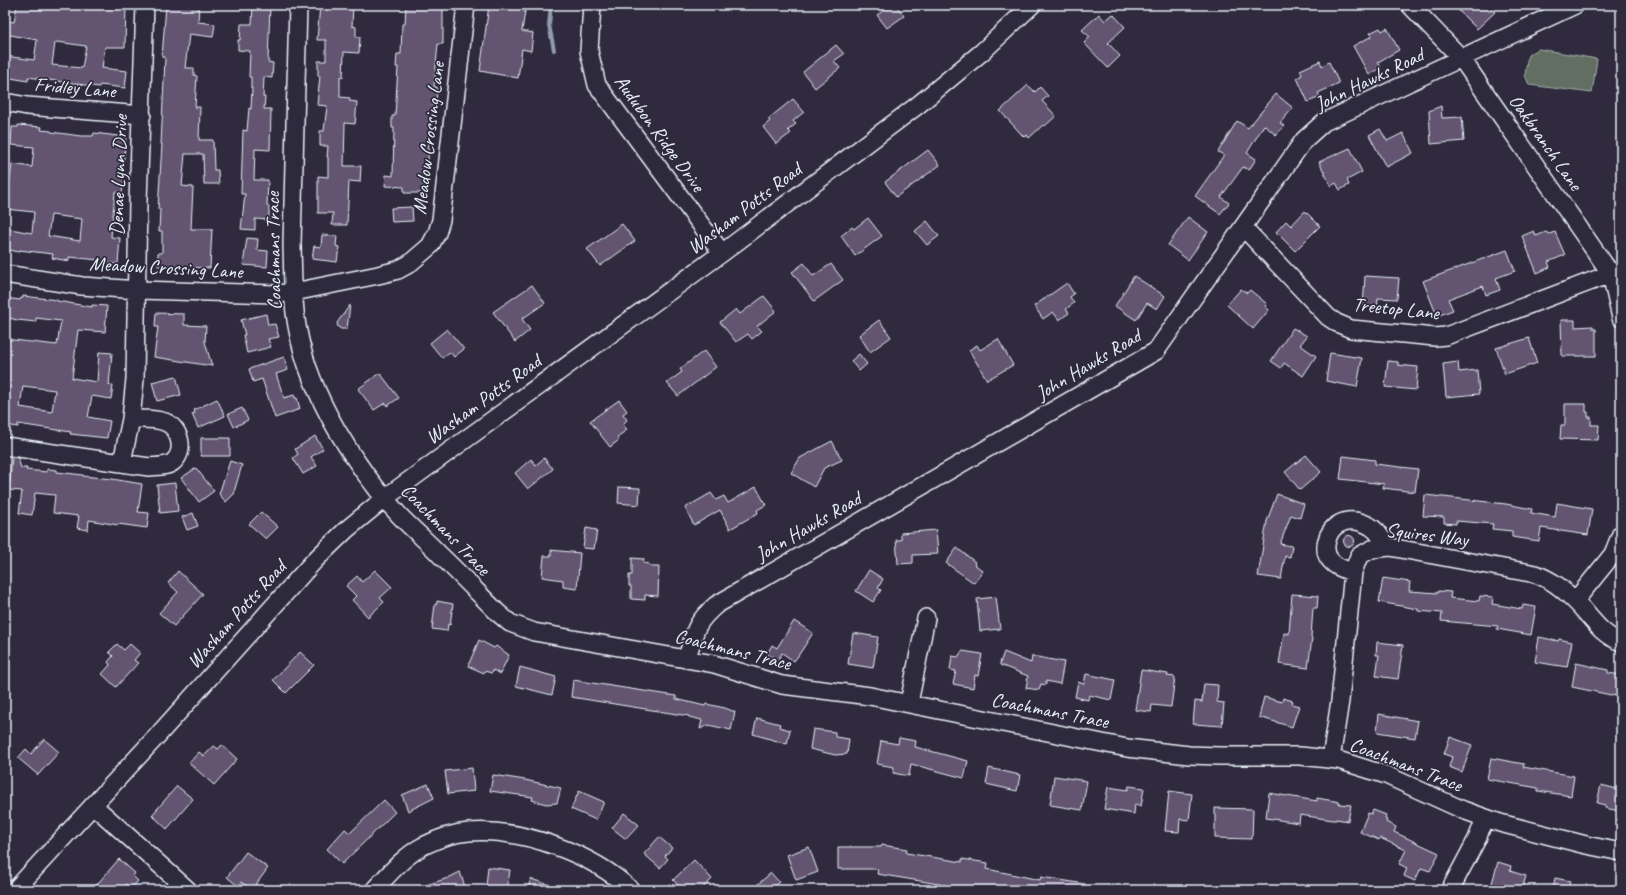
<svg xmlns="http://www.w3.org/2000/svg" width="1626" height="895" font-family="Caveat,sans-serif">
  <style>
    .green { fill: #626e62; stroke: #a5b0ad }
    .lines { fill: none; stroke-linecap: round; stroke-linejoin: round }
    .stream { stroke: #909baf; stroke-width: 4 }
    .building { fill: #635572; stroke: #e8f1f8; fill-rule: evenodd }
    .minor-casing { stroke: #e8f1f8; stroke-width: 20 }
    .minor { stroke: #2f2a3d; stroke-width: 17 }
    .labels { text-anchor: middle; stroke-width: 3.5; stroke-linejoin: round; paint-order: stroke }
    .street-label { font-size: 20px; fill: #e8f1f8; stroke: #2f2a3d }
  </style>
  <rect width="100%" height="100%" fill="#2f2a3d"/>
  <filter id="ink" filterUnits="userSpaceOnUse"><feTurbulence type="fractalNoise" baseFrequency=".025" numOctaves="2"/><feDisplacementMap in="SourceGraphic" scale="8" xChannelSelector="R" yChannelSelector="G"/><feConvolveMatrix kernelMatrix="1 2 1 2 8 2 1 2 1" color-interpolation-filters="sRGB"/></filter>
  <g filter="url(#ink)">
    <path class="green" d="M1539 49 1597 59 1592 93 1529 85 1525 75 1528 55Z"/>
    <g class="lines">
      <path class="stream" d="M551 5 549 25 554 50"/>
    </g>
    <path class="building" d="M17 5H126L125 47H105L102 68 127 71 125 88 100 85 99 87 28 77V81L5 77V56L34 60 37 40 5 34V21L14 22ZM57 42 86 46 82 68 52 65 55 43Z
      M166 5H199L198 22 215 24 213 37 189 34 185 68H194V75L197 76 195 107H200L199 140H213L214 170H218L219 184H204L203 154H185L182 186 193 187 191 229H212L210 268 158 266V253H162V231H159L160 209H158L162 144H161L164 80 165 57H162Z
      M253 5H270L268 62 273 63 272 78 264 77 263 97H265L264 109H271L270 150 255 149 254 180H268L267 206H269V220L255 219V230L241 229 245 194H241L243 130 247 131 249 108 251 109 252 88H251V77H249L250 51 238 50V40H240L241 24H252Z
      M320 5H353L352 26 356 27V37H360L359 53 344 52 343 77H340V97L350 98 349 101 357 102 355 124 345 123 344 166H361L360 182 349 181 347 225H332L333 213H318V176L328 177V157H327L328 146H320V131H324L327 106 317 105 320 76H318V61H326V40H317Z
      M406 5H443V44H438L434 87H437L436 105 433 104 432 136H429L428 163H427L426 186H423L422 193H404V187L385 186 386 175 393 176 394 128H392V116H395L398 67H396L397 54H401L402 24H405Z
      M489 5H526L522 31 533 33 531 51 522 49 518 78 480 71Z
      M892 5H896L904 16 887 28 877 15Z
      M1453 5H1488L1495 12 1477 29Z
      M1099 14 1105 21 1113 14 1125 27 1108 43 1120 56 1108 68 1084 43 1090 37 1082 30Z
      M1380 28 1382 31 1387 28 1399 50 1378 62 1381 68 1369 75 1353 46 1372 36 1370 33Z
      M836 45 844 54 834 61 840 68 815 88 803 72Z
      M1320 61 1322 66 1329 62 1339 83 1318 93 1320 97 1308 102 1297 78 1302 75 1300 70Z
      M1028 85 1035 92 1040 87 1048 96 1042 101 1056 116 1045 126 1043 125 1029 138 1027 135 1024 137 1000 111Z
      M1276 94 1293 108 1280 123 1284 126 1276 135 1264 125 1247 153 1256 159 1249 170 1243 167 1221 197 1229 203 1220 214 1195 196 1224 155 1218 152 1237 121 1248 128Z
      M793 99 804 112 793 121 796 124 788 130 791 133 776 144 763 127 770 121 768 119Z
      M1441 106 1442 118 1462 117 1464 141 1431 144 1429 111Z
      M18 125 42 127 41 130 51 131V132L81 136H93L94 133 126 137 122 178 124 179 122 193 115 192 111 237 120 238 118 264 104 263 99 262V260L69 257V261L52 258 53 254 19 250V252L5 249V228L32 233 34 212 5 209V194H8L12 164 32 167 34 147 11 145 12 127H18ZM51 215 82 219 80 241 48 236Z
      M1380 129 1387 141 1403 133 1413 153 1386 167 1369 135Z
      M1350 148 1362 172 1347 180 1349 185 1340 190 1336 183 1331 186 1319 162Z
      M928 150 940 165 896 197 885 182Z
      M412 207 413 221 392 222 391 208Z
      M1305 211 1320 226 1295 251 1276 232 1286 221 1291 226Z
      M1188 217 1208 232 1188 260 1168 245Z
      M868 218 882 236 855 256 841 236 852 227 854 229Z
      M927 221 939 236 927 245 915 231Z
      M622 224 635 241 600 266 587 249Z
      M1534 231 1536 236 1546 232 1549 234 1555 232 1565 255 1548 262 1550 267 1537 273 1522 236Z
      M322 235 337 236 336 246 339 247 337 262 312 259 314 246 321 247Z
      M247 238 258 239 257 250 268 251 267 267 243 265Z
      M1507 250 1515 271 1496 278 1500 290 1486 295 1483 286 1448 299 1453 310 1437 316 1423 281Z
      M804 263 813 276 831 264 843 280 814 301 792 272Z
      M1134 276 1165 296 1157 309 1147 303 1136 320 1115 306Z
      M1365 276 1399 278 1397 299 1378 298 1377 308 1363 307Z
      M1067 283 1074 294 1070 297 1074 303 1066 309 1069 313 1059 320 1053 312 1043 319 1034 306Z
      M532 285 545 303 522 319 530 330 515 342 493 312Z
      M1241 289 1247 293 1250 290 1267 304 1265 306 1269 310 1253 329 1227 305Z
      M23 296 57 300V301L92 307V305L107 306 105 332 78 330 72 378 97 382 99 352 112 353 109 385 113 386 111 399 92 396 88 417 110 421 107 438 70 434 71 432 18 424V427L5 425V339L57 345 61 321 36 318V322L17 320 5 317V298L20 300 21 298H23ZM23 386 55 390 52 412 20 407Z
      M764 296 776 311 757 326 762 331 752 339 748 334 736 342 720 322 736 309 740 314Z
      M350 305 347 329H341L338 327 337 323Z
      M156 313 184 314V325L206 326 205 342 212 366 154 357 158 327H155Z
      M266 314 268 325 275 324 279 337 268 339 271 347 247 353 243 335H245L241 320Z
      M879 320 891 337 870 352 859 335Z
      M1561 320H1575V327L1593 326V329H1596V356H1562Z
      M1293 328 1307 336 1300 345 1316 356 1303 376 1284 363 1281 368 1271 361Z
      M447 329 464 349 454 357 450 352 442 358 430 343Z
      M1529 338 1537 363 1505 374 1496 348Z
      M998 339 1013 365 987 380 969 350 977 345 980 350Z
      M704 351 716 367 678 396 667 383 682 372 680 369Z
      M1330 353 1362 358 1357 387 1326 381Z
      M859 354 867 364 859 371 851 361Z
      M284 357 288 370 276 374 284 398 294 395 295 398H297L300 409 275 418 262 379 253 382 249 369Z
      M1388 361 1398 362V365L1418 367 1416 390 1385 387Z
      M1458 362 1459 372 1477 370 1479 394 1446 397 1443 364Z
      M380 373 399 398 387 406 385 403 374 410 358 389Z
      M176 376 181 395 157 401 152 382Z
      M217 399 225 416 198 428 192 414 195 413 194 410Z
      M619 400 627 411 623 414 627 420 623 424 627 430 617 437 619 440 610 447 590 421Z
      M1565 404H1586V412H1588V417H1591V425H1599L1598 440 1560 439 1561 425H1565Z
      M242 408 248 420 234 427 228 414Z
      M315 436 323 449 311 457 317 466 303 474 293 458 298 454 295 449Z
      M201 438H230V456H201Z
      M832 441 842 460 824 468 814 487 791 473 800 458Z
      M1306 455 1321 472 1300 490 1285 472Z
      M1343 456 1375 460V464L1418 469 1415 492 1383 488 1384 484 1340 479Z
      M12 457 18 458 21 468H27L26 470 47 472V469L57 470V472L83 475V476L112 479 142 484 138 512 149 513 147 528 118 524V525L89 520 88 530 77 528 79 516 53 513 55 495 35 493 32 515 19 513 22 491 9 490Z
      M544 458 553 469 528 489 515 473 531 459 536 465Z
      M230 461 242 465 234 492 235 493 226 502 219 494Z
      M196 468 214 491 199 502 181 478Z
      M175 483 178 511 160 513 157 485Z
      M619 487 640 488 639 505 618 503Z
      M756 487 766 505 757 510 758 513 730 529 720 510 694 525 685 508 711 493 716 500 724 496 728 503Z
      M1277 494 1304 504 1300 518 1291 515 1280 544 1292 546 1290 557 1285 556 1281 579 1258 576 1267 521Z
      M1425 495 1506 504 1532 509 1531 513 1555 517 1557 503 1592 509 1588 535 1541 528 1539 541 1512 537V531L1492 529 1493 524 1456 521V524L1444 523V517L1423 516Z
      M261 512 278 527 266 539 249 524Z
      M193 513 198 526 187 530 182 517Z
      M586 528 597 530 594 549 583 548Z
      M936 530 938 554 913 555V563L898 564 896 540H901V533Z
      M1343.5 541a5.5 5.5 0 1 1 11 0a5.5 5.5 0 1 1-11 0Z
      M957 548 975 562 974 564 983 571 974 583 946 563Z
      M551 550 580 553 577 589 563 587V580L542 577 544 556H551Z
      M632 558 644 559 643 563 649 564 651 567H659L658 596 645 595V600L631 599V586H629V575H632Z
      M375 570 392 587 380 598 384 602 368 617 352 600 356 596 346 586 357 576 362 582Z
      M869 570 883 579 878 588 881 590 873 602 856 591Z
      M178 571 203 594 174 626 159 613 178 592 168 583Z
      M1383 578 1410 582 1409 591 1438 593V591L1451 592 1450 598 1479 601 1480 596 1493 597 1492 604 1522 609 1523 605 1536 607 1531 635 1497 629 1498 626 1441 621 1442 613 1418 611V609L1379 602Z
      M1292 594 1318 596 1317 608H1313L1311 637 1312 638 1308 668 1279 664 1284 633 1289 634Z
      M996 597 1000 629 980 631 977 599Z
      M437 601 453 604 450 625 448 624 447 631 432 629 435 604H437Z
      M794 621 813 633 798 656 794 661 782 653 778 660 767 654 772 645 777 648Z
      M853 633 878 637 873 668 848 664Z
      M1539 637 1558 641 1559 639 1572 642 1567 667 1535 662Z
      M479 640 494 648 496 646 509 655 500 674 493 670 492 673 484 671V673L468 666Z
      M1377 642 1403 645 1398 679 1376 676 1379 655H1376Z
      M117 644 124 650 130 644 140 653 134 660 138 663 116 687 102 674 110 665 108 662 113 656 109 652Z
      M962 651 982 654 978 676 975 675 973 688 953 684 956 671 950 670 952 656 958 657Z
      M300 652 314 665 286 693 273 680Z
      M1004 652 1031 663 1032 656 1064 662 1060 684 1046 681V685L1041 684 1039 690 1026 688 1028 676 1000 665V663Z
      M1576 663 1608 670V673L1621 675V697L1572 687Z
      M520 667 556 677 552 695 516 686Z
      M1141 670 1168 674 1167 676 1175 677 1171 707 1152 705 1151 712 1135 710Z
      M1086 674 1115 680 1111 700 1089 695 1088 700 1075 697 1078 682 1084 684Z
      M573 680 676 696V699L705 706 706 704 725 708 735 712 731 730 708 725 700 729 702 720 689 717V716L571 697Z
      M1204 684 1218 685 1217 702 1224 703 1222 726 1193 724 1195 701 1202 702Z
      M1264 697 1282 702 1283 698 1293 701 1292 704 1299 706 1292 727 1259 717Z
      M1379 714 1418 721 1415 738 1377 732Z
      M757 718 780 724 779 727 790 730 787 744 753 734Z
      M813 729 835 732V737L849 739 847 754 835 755 810 749Z
      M1450 737 1472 745 1462 772 1449 767 1452 757 1444 754Z
      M899 738 916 741 915 747 968 761 964 778 911 764 909 776 893 773 894 767 877 764 881 741 898 744Z
      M44 739 59 752 38 775 18 758 26 749 31 754Z
      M222 745 237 759 214 785 189 763 199 752 204 756 214 746 218 749Z
      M1491 758 1524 764 1523 767 1574 776 1571 796 1538 791V788L1487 779Z
      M472 768 474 791 448 794 445 771Z
      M989 768 1020 775 1017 791 986 784Z
      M493 775 525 780 561 788 557 803 546 804 532 800 533 797 490 791Z
      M1054 776 1087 781 1082 810 1050 805Z
      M428 784 434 798 408 811 402 795Z
      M1601 785 1621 790V805L1619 811 1605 808V805L1597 803Z
      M177 786 193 799 167 829 152 815Z
      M1129 786 1144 788 1141 806 1135 804 1134 814 1104 809 1108 787 1128 790Z
      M579 791 604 802 596 820 571 809Z
      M1169 791 1192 794 1189 820 1180 819 1179 832 1165 831Z
      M1269 793 1317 801V798L1340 802 1339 804 1351 805 1348 821 1336 819V820H1333L1300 815 1299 823 1266 818Z
      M384 800 395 812 342 864 327 849 345 829 350 833Z
      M1215 808 1253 809 1252 839 1215 838Z
      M1373 810 1386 815 1385 819 1387 820 1386 822 1396 827 1394 832 1439 853 1430 871 1421 868 1415 881 1404 876 1407 868 1399 864 1406 850 1380 838 1379 840 1360 832 1368 813 1371 814Z
      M624 813 639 825 626 839 612 828Z
      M659 837 672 848 665 856 668 859 660 868 644 854Z
      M882 845 907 849 906 853 962 862V859L988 863 987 869 1040 880 1041 877 1085 884 1084 890H976L877 874 878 869H838V847H881Z
      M809 847 818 872 796 880 787 855Z
      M246 852 268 868 252 890 241 882 238 886 227 877Z
      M119 859 135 873 133 876 138 881 131 889 126 884 120 890H92Z
      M694 860 712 879 701 890H683L673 880Z
      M1498 862 1511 866 1510 871 1526 876 1522 890H1490Z
      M488 867 510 870 507 890H491L492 887 486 886Z
      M460 872 466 890H418L417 888 448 878Z
      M771 873 779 882 769 890H751Z
      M1555 878 1570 881 1568 890H1553Z
      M531 879 559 888V890H527Z"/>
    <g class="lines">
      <defs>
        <path id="minor" d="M298 5 292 244C293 273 292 303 298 331 310 396 355 467 399 515 412 529 427 541 440 555 460 574 479 594 498 613L510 623 534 632 714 664 782 685 870 696 1127 748 1189 755 1219 756H1300L1338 760 1386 775 1463 810 1500 823 1586 845 1621 852
          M592 5 589 51 597 85 722 253
          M1410 5 1461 58 1611 274 1621 318
          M5 102 27 106 142 115
          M1243 227 1328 317 1337 323 1351 329 1435 337 1446 336 1621 270
          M5 274 82 286 138 290 277 294 294 292 378 275 398 270 409 264 430 246 437 233 441 220 466 5
          M5 446 149 467C157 466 167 467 173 462 186 451 180 428 165 422 155 418 142 419 131 419
          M122 462 131 419 135 379 138 201 145 5
          M1353 572C1345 570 1336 567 1331 561 1321 551 1327 530 1339 524 1352 516 1373 524 1380 536 1383 539 1384 544 1385 547
          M1575 601 1613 554 1621 534
          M687 658C695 632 694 624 716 605L1156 351 1304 140 1324 122 1575 5
          M909 703 926 618
          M1331 759 1340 701 1353 572 1359 556 1372 549 1390 547 1536 574C1553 581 1562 588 1575 601 1591 616 1599 634 1621 642
          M93 805 188 890
          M15 890 158 735 314 561 346 530 385 498 722 253 918 105 982 52 1032 5
          M374 890C389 874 403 857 423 846 437 839 454 833 469 832 522 828 593 854 631 890
          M1450 890 1477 839 1485 818"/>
      </defs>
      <use href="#minor" class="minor-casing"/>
      <use href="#minor" class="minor"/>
    </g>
  </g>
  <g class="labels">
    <g class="street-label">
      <text transform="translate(1369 79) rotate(-26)" y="7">John Hawks Road</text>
      <text transform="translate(75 87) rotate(5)" y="7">Fridley Lane</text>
      <text transform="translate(660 133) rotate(54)" y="7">Audubon Ridge Drive</text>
      <text transform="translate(428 138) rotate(-83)" y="7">Meadow Crossing Lane</text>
      <text transform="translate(1546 142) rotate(55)" y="7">Oakbranch Lane</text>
      <text transform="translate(118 175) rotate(-88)" y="7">Denae Lynn Drive</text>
      <text transform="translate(744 208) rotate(-37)" y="7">Washam Potts Road</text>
      <text transform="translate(273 251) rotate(-91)" y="7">Coachmans Trace</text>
      <text transform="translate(166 267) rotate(3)" y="7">Meadow Crossing Lane</text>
      <text transform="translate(1396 308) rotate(6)" y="7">Treetop Lane</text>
      <text transform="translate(1088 364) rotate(-31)" y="7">John Hawks Road</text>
      <text transform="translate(483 399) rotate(-36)" y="7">Washam Potts Road</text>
      <text transform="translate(808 526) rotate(-30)" y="7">John Hawks Road</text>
      <text transform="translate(446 529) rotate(46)" y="7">Coachmans Trace</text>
      <text transform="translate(1427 534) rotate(7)" y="7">Squires Way</text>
      <text transform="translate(236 614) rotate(-48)" y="7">Washam Potts Road</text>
      <text transform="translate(733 649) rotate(14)" y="7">Coachmans Trace</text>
      <text transform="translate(1050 710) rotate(11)" y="7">Coachmans Trace</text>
      <text transform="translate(1406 764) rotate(21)" y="7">Coachmans Trace</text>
    </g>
  </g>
  <rect width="1626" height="895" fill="none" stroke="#2f2a3d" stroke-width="20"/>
  <rect x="10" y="10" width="1606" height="875" fill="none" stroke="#e8f1f8" stroke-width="1.5" filter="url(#ink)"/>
</svg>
